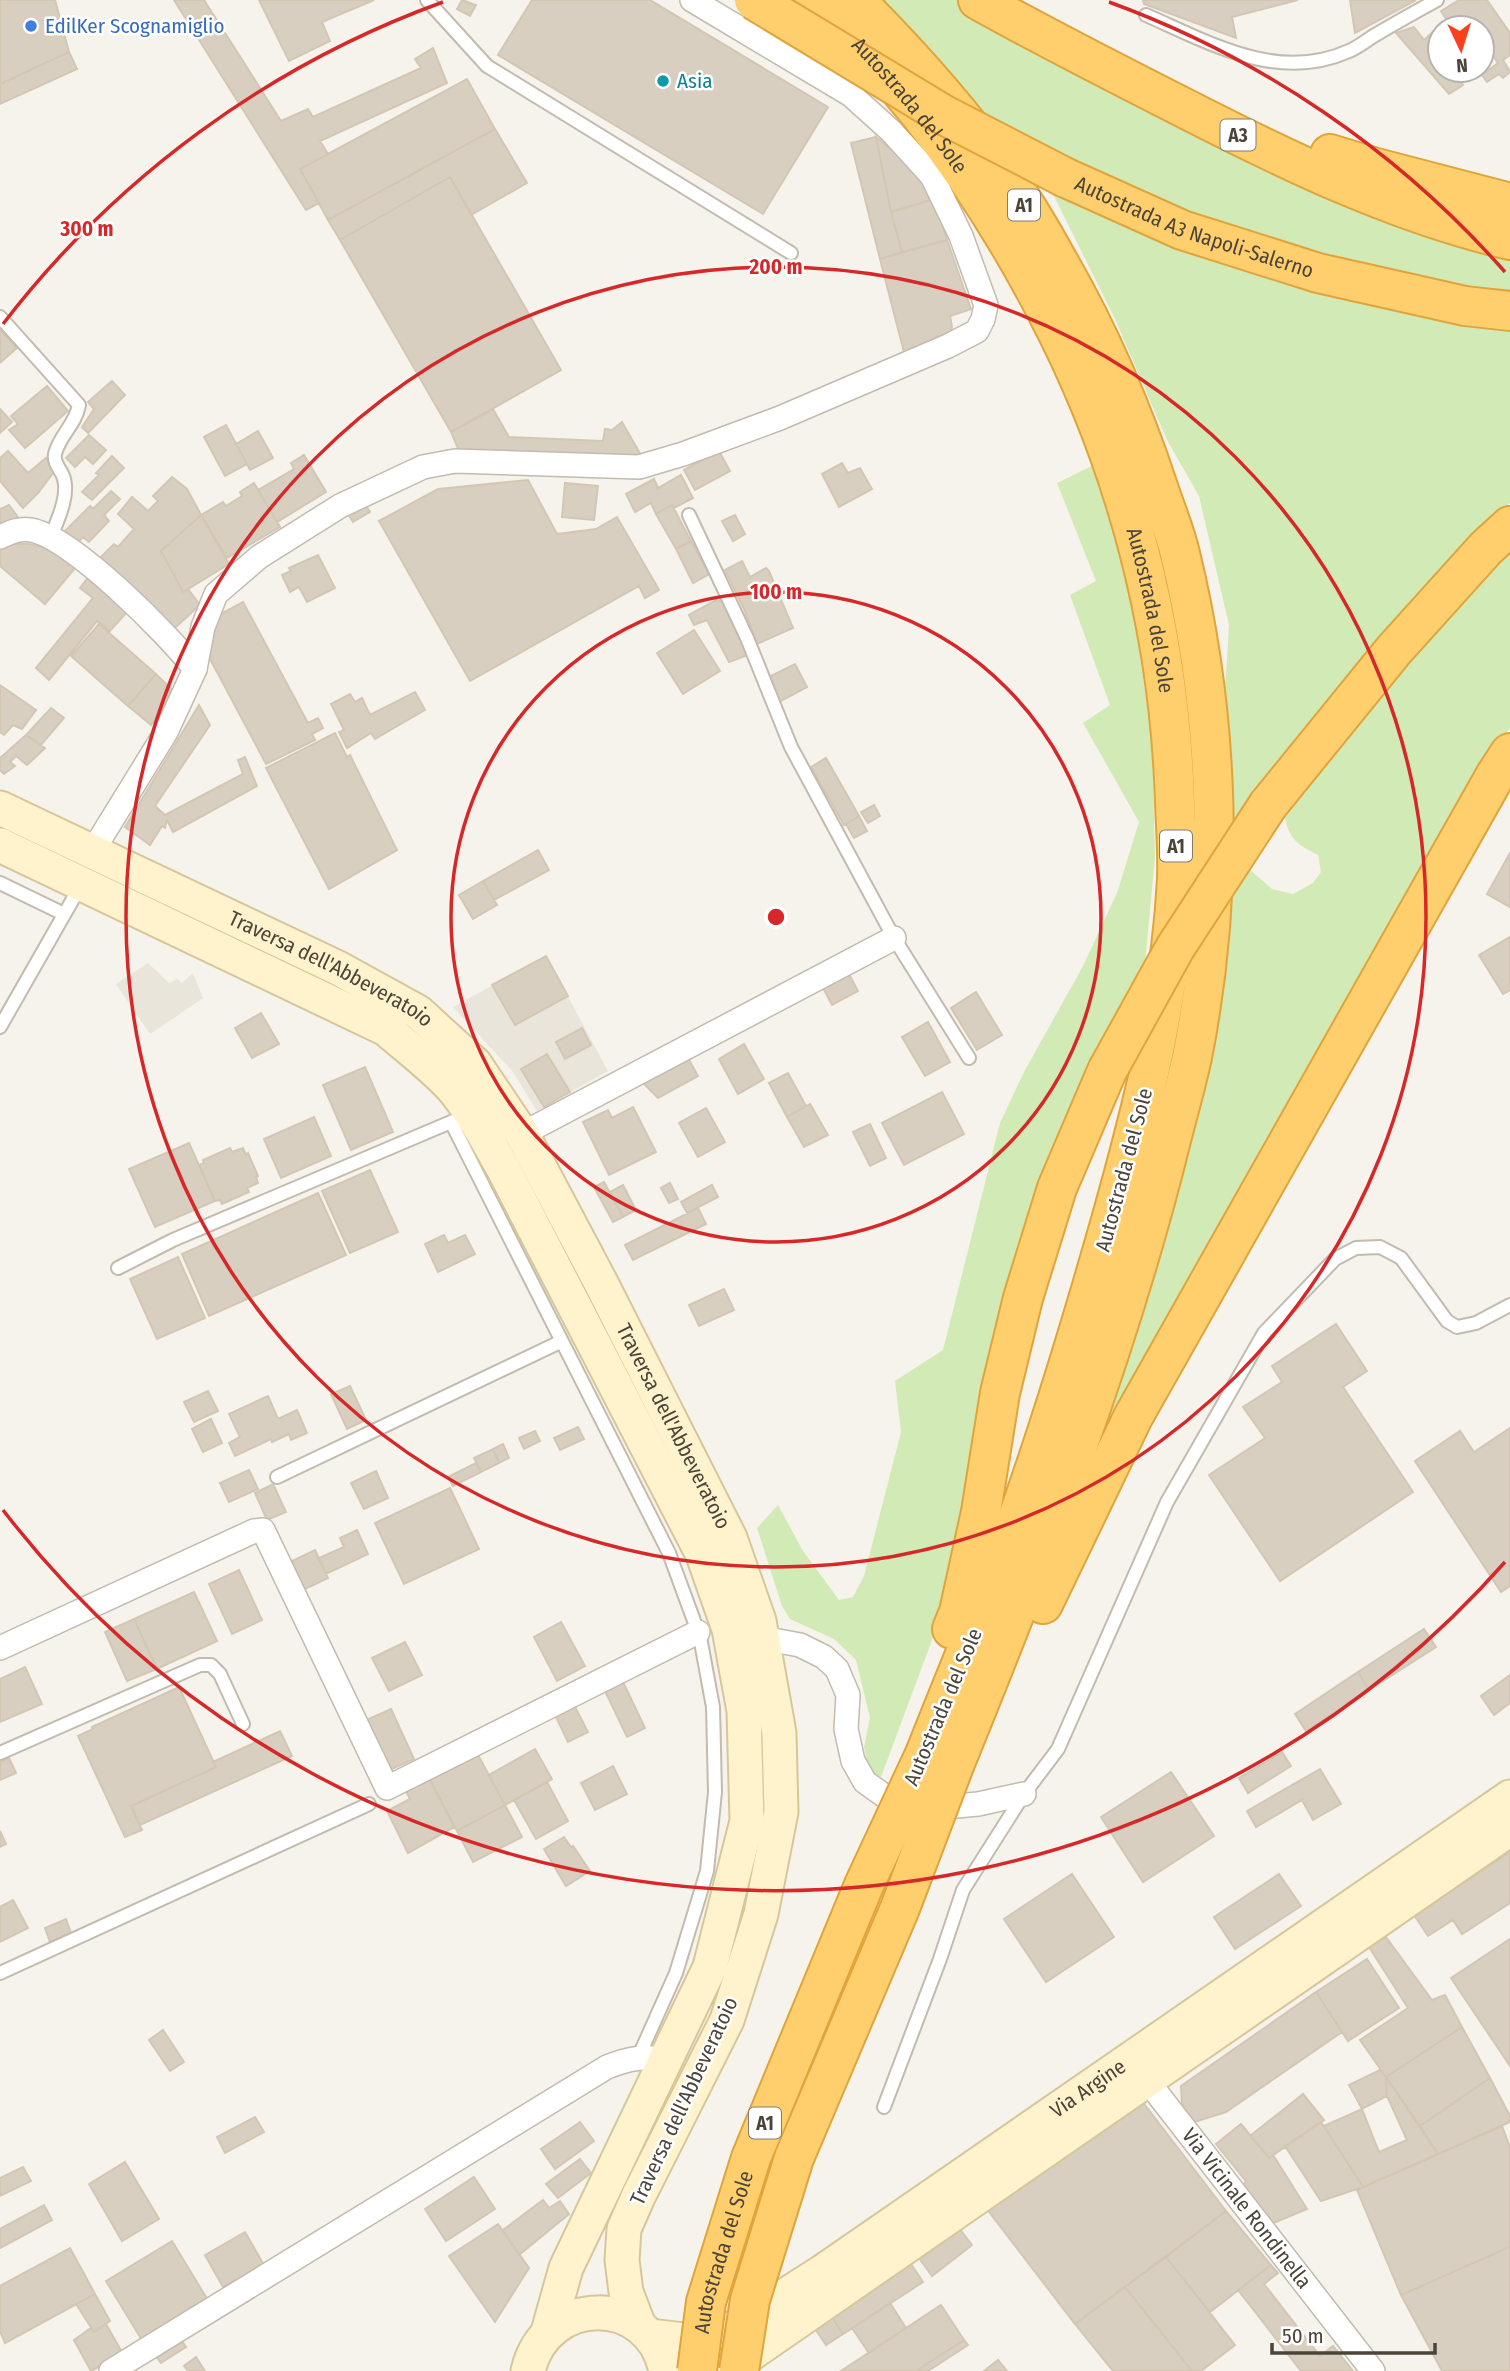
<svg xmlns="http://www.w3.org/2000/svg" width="1510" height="2371" font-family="'Fira Sans Condensed',sans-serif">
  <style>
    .residential { fill: #eae5da }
    .green { fill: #d2eab5 }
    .building { fill: #d8cfc1; stroke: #d3c7b4; stroke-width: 2 }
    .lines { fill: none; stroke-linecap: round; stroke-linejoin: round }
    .lane-casing { stroke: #c2bbae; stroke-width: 16 }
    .street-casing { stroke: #c2bbae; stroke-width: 26 }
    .secondary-casing { stroke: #d6c79b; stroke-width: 37 }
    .highway-casing { stroke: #e0a43c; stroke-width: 42 }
    .lane { stroke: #fff; stroke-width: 12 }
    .street { stroke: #fff; stroke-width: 23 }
    .secondary { stroke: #fff3cd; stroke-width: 33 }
    .highway { stroke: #ffcf6e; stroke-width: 38 }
    .highway-bridge-casing { stroke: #e0a43c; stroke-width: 42; stroke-linecap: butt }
    .highway-bridge { stroke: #ffcf6e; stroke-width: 38 }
    .ring { fill: none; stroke: #d62828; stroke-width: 3.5 }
    .shop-dot { fill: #3f7fe0; stroke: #fff; stroke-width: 2.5 }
    .culture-dot { fill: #0f9aa8; stroke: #fff; stroke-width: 2.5 }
    .labels { text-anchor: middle; stroke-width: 5; stroke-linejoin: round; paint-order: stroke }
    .shield { fill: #fff; stroke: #817c74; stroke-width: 2 }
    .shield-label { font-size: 19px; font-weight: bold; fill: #4b4439 }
    .shop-label { font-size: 21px; fill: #366cbe; stroke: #fff; text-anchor: start }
    .culture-label { font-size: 21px; fill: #0d838f; stroke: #fff; text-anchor: start }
    .street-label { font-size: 21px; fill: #4b4439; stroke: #fff }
    .centre { fill: #d62828; stroke: #fff; stroke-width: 3.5 }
    .ring-label { font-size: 21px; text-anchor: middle; font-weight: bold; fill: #d62828; stroke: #fff; stroke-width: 5; stroke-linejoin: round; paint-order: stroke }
  </style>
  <rect width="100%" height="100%" fill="#f6f3ec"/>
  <path class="residential" d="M546 956 608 1071 537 1111 513 1072 453 1007Z
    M148 963 169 983 177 979 182 983 193 973 203 998 150 1034 116 984Z"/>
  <path class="green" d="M876 0H962L1510 253V298L1415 283 1163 209 978 118Z
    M1052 192 1510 328V503L1442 571 1232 834 1224 708 1229 625 1199 496 1167 440 1116 321Z
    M1092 466 1118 543 1134 616 1152 738 1155 857 1143 984 1129 1005 938 1624 881 1777 875 1774 867 1762 864 1747 870 1718 856 1660 834 1639 790 1619 782 1606 757 1528 778 1505 803 1551 839 1600 853 1597 864 1576 901 1432 895 1381 943 1350 1000 1123 1024 1072 1083 966 1117 893 1139 822 1083 723 1110 705 1070 595 1096 581 1057 483Z
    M1510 550V728L1473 778 1096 1449 1230 899 1249 869 1272 889 1293 894 1313 883 1321 872 1318 855C1296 844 1289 839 1284 814L1419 648Z"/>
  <path class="building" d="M0 0H55L69 52 0 84Z
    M174 0H204L281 121 308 109 313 117 421 68 415 59 433 48 447 83 320 141 328 154 300 169 319 203 306 210Z
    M259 0H374L322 22 330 41 289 61Z
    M462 0 476 5 470 16 457 9Z
    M532 0H650L828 107 763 214 498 55Z
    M1143 0H1298L1232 17 1236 38 1144 4Z
    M1350 0H1416L1355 33Z
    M1459 0H1487L1510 33V55L1503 60 1510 72 1503 78 1499 74 1487 82 1482 75 1498 63 1482 39V28H1452L1441 11Z
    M1414 27 1424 40 1434 31 1440 38V70H1450L1463 85 1449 94 1396 33Z
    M69 52 77 69 0 104V84Z
    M467 79 495 129 328 220 300 169Z
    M495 129 527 183 471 215 450 177 340 240 328 220Z
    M876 137 917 169 934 199 891 212Z
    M876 137 891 212 902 252 880 259 851 143Z
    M450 177 561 370 451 432 340 240Z
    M934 199 947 240 902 252 891 212Z
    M947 240 971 309 950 316 952 327 950 334 905 356 880 259Z
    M0 330 17 348 0 363Z
    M112 381 125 395 88 433 82 427 94 409 88 402Z
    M47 386 68 411 25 448 9 430 18 424 11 416Z
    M0 409 12 422 0 433Z
    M493 409 509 437 603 441 605 429 612 430 622 422 642 457 459 451 451 432Z
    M226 425 247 464 225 476 204 437Z
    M258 431 273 458 250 470 236 444Z
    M89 435 106 450 93 464 85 457 75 467 66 458Z
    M8 451 28 473 46 458 56 469 38 493 23 508 0 481V458Z
    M719 451 730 471 695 490 684 470Z
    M304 455 326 492 277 522 258 490 294 469 291 463Z
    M112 456 124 468 92 500 82 492 99 475 96 473Z
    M842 463 848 473 860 468 872 489 839 507 822 474Z
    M681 475 693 498 674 508 672 505 656 514 651 503 635 512 626 494 654 479 658 488Z
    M172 477 187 489 201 515 161 551 183 592 188 589 200 605 175 628 98 560 114 544 118 547 134 529 118 514 132 497 148 511 158 501 153 496Z
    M528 480 557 534 596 529 617 517 659 590 645 598 639 586 470 681 379 521 438 489Z
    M254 483 280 527 227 558 201 515 223 502 226 506 242 496 240 492Z
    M565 483 598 486 594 520 562 517Z
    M111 491 120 499 104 515 109 521 89 542 83 537 75 545 63 533 90 506 93 509Z
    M365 504 370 512 353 522 348 514Z
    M9 505 20 520 0 530V509Z
    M672 505 691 541 676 549 656 514Z
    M201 515 229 564 183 592 161 551Z
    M735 515 745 534 733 541 722 521Z
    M691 541 709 574 693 583 676 549Z
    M4 544H28L52 548 75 568 45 604 0 566V547Z
    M318 555 335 588 307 602 299 587 290 592 282 575 291 571 289 568Z
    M742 561 750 577 766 568 769 571 793 628 757 644 744 609 725 570Z
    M89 576 127 612 110 631 97 621 49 680 36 668 93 598 80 588Z
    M716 600 725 602 730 610 748 655 729 662 707 620 694 625 689 615Z
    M243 602 308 723 318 718 323 728 312 734 315 740 266 764 209 657 213 631 219 615Z
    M99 624 156 674 128 706 71 656Z
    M694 630 720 671 683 694 657 653Z
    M795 664 807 687 779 702 767 678Z
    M156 674 175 693 151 725 128 706Z
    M0 685 36 710 22 729 13 725 4 735 0 732Z
    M415 692 425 710 375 739 371 733 347 748 339 732 344 730 331 704 350 694 355 702 362 698 370 715Z
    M199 705 210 725 155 806 165 815 243 774 238 760 245 757 257 786 173 832 167 820 165 828 162 826 150 845 125 827Z
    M51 708 64 718 41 745 26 735Z
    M335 733 347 757 350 755 397 850 329 889 266 768Z
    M26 735 45 748 27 765 16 756 10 762 15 766 4 774 0 770V758Z
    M826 758 859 816 844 825 811 767Z
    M874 805 880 816 868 823 861 812Z
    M859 816 867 831 854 838 846 824Z
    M538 850 549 870 494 900 483 881Z
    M1510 853V907L1487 894Z
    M483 881 497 905 473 919 459 895Z
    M1510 937V990L1503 994 1479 955Z
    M546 956 568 996 515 1025 492 985Z
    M849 974 858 991 832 1005 823 988Z
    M976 992 1002 1035 977 1050 951 1008Z
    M261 1013 279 1044 252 1058 235 1028Z
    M928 1022 950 1062 925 1076 902 1037Z
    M582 1028 591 1045 565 1059 556 1042Z
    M744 1044 764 1079 738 1094 719 1059Z
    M547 1054 570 1092 544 1107 521 1069Z
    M688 1058 698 1076 658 1098 642 1082Z
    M365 1067 393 1132 351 1150 323 1085Z
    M788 1073 806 1106 787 1117 769 1083Z
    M942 1092 964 1134 904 1165 882 1123Z
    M810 1104 828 1135 804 1147 787 1117Z
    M633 1107 656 1152 609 1175 583 1122 608 1110 612 1118Z
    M706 1108 725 1142 698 1157 679 1123Z
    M314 1117 331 1156 281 1178 264 1139Z
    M870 1124 886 1158 870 1166 853 1132Z
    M189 1143 215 1201 155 1227 129 1169Z
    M230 1148 232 1152 243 1148 246 1155 248 1153 258 1176 256 1177 258 1183 247 1188 249 1192 222 1204 220 1200 215 1201 199 1165 204 1163 203 1160Z
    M370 1170 398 1232 350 1253 322 1191Z
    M604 1182 623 1217 613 1222 594 1187Z
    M670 1183 678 1199 669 1203 661 1188Z
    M623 1185 636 1210 623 1217 610 1192Z
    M712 1185 718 1197 687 1213 681 1202Z
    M318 1193 346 1255 209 1316 182 1254Z
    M698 1208 706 1224 633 1260 625 1245Z
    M444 1235 448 1243 465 1235 475 1254 438 1272 425 1244Z
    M178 1257 205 1318 157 1339 130 1279Z
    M724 1289 734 1310 699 1326 689 1305Z
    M1336 1324 1367 1371 1343 1387 1413 1492 1280 1581 1209 1475 1265 1438 1243 1407 1282 1382 1272 1366Z
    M350 1386 366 1420 347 1429 331 1394Z
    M208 1391 218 1411 194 1422 184 1402Z
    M268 1396 278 1419 297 1410 307 1433 291 1440 289 1434 272 1442 271 1439 235 1456 229 1443 240 1437 229 1414Z
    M211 1419 222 1443 203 1452 192 1429Z
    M578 1427 584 1439 560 1450 554 1438Z
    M1510 1428V1586L1501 1592 1415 1461 1460 1431 1474 1452Z
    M535 1431 540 1441 524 1449 519 1438Z
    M503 1444 509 1458 499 1463 493 1449Z
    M493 1449 499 1463 481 1472 474 1458Z
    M476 1463 481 1472 453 1486 448 1477Z
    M249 1470 258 1489 229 1502 220 1483Z
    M376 1471 388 1498 364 1509 351 1483Z
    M273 1484 286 1512 267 1520 255 1493Z
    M450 1488 479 1549 404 1584 375 1523Z
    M357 1530 368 1554 326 1574 319 1558 344 1547 340 1538Z
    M315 1550 328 1578 301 1591 288 1563Z
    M239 1570 262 1620 232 1634 209 1584Z
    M194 1592 217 1641 157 1669 134 1619Z
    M134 1619 157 1669 127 1681 105 1632Z
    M561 1622 585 1666 557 1681 534 1637Z
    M1424 1629 1436 1647 1369 1690 1358 1672Z
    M405 1642 422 1675 389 1691 372 1658Z
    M25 1667 42 1704 0 1722V1679Z
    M1358 1672 1369 1690 1306 1731 1295 1714Z
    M1510 1675V1703L1494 1715 1481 1696Z
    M623 1682 645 1728 627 1737 605 1691Z
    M179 1687 216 1767 131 1806 142 1830 125 1837 78 1736 93 1729 92 1727Z
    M573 1703 588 1732 568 1742 554 1713Z
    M391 1709 414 1759 385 1772 362 1722Z
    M280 1731 292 1756 140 1825 131 1806 216 1767 213 1762Z
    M535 1749 552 1779 505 1805 489 1775Z
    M1282 1752 1291 1766 1248 1793 1239 1778Z
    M477 1753 505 1805 457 1831 429 1778Z
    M9 1758 16 1773 0 1780V1762Z
    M613 1766 627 1794 595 1810 581 1783Z
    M1320 1769 1341 1804 1313 1820 1302 1800 1256 1827 1247 1811Z
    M1171 1772 1214 1836 1143 1882 1101 1817Z
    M429 1778 454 1827 408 1853 387 1811 410 1799 405 1789Z
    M547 1782 568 1821 536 1839 514 1800Z
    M505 1805 522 1837 473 1862 457 1831Z
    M0 1831 6 1844 0 1847Z
    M564 1837 571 1847 573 1846 590 1871 566 1886 544 1849Z
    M1510 1852V1903L1462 1934 1453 1920 1428 1936 1414 1915Z
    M1072 1874 1114 1937 1046 1982 1004 1919Z
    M1279 1874 1301 1906 1235 1949 1214 1917Z
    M13 1900 28 1928 0 1942V1907Z
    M66 1919 71 1933 50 1942 45 1928Z
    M1386 1937 1432 2000 1445 1995 1462 2027 1386 2077 1360 2040 1408 2008 1369 1947Z
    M1510 1939V2066L1451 1978Z
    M1367 1959 1399 2008 1348 2041 1316 1992Z
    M1316 1992 1342 2032 1226 2112 1191 2123 1182 2104 1181 2086Z
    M1462 2027 1490 2078 1420 2126 1386 2077Z
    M163 2030 184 2062 170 2071 149 2040Z
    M1380 2070 1386 2077 1387 2096 1362 2109 1349 2085Z
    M1386 2077 1438 2154 1363 2187 1324 2126 1362 2109 1379 2152 1407 2140 1387 2096Z
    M1490 2078 1510 2116V2122L1438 2154 1420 2126Z
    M1303 2094 1324 2120 1269 2158 1250 2136Z
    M1142 2101 1226 2211 1075 2324 986 2208Z
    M255 2117 264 2132 225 2153 217 2137Z
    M580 2122 594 2141 555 2169 541 2149Z
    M1321 2122 1363 2187 1321 2201 1285 2146Z
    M1241 2124 1269 2158 1273 2155 1307 2209 1271 2224 1243 2186 1246 2181 1216 2144Z
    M1502 2126 1510 2147V2247L1401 2295 1357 2190Z
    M580 2159 591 2173 558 2198 546 2184Z
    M125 2162 159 2219 122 2241 89 2184Z
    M23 2167 31 2181 0 2196V2178Z
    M474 2177 495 2209 446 2241 425 2209Z
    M543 2200 549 2208 560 2201 569 2214 519 2255 503 2230Z
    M44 2205 52 2220 0 2248V2229Z
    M1226 2211 1271 2265 1210 2312 1166 2257Z
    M498 2224 529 2268 495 2322 449 2256Z
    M959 2228 972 2245 932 2276 919 2258Z
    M245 2232 264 2265 223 2287 205 2255Z
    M172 2241 209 2302 143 2342 106 2281Z
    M1510 2247V2371H1442L1401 2295Z
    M70 2248 95 2294 5 2343 0 2331V2286Z
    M1166 2257 1235 2345 1201 2371H1192L1125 2287Z
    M911 2264 923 2282 843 2334 831 2316Z
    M1271 2265 1278 2273 1264 2284 1320 2356 1333 2346 1353 2371H1301L1238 2290Z
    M1125 2287 1192 2371H1113L1075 2324Z
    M95 2294 110 2321 94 2332 76 2304Z
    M890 2303 906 2328 869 2353 852 2328Z
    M941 2305 964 2340 916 2371H841Z
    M831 2316 843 2334 826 2345 814 2327Z
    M106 2324 123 2354 91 2371 74 2340 91 2328 94 2332Z
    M178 2335 186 2347 161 2363 153 2352Z
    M964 2340 968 2345 928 2371H916Z
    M196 2357 205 2371H188L184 2366Z
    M998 2360 1007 2371H984Z"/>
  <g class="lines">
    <defs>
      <path id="lane" d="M427 0 487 66 791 253
        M1146 15C1210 43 1278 83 1349 51 1359 47 1368 39 1377 34 1397 22 1417 11 1437 0
        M0 317 79 405C76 424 59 436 55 454 53 464 62 470 64 479 69 497 57 521 51 537
        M689 515 747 638 791 747 894 938 969 1058
        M0 883 64 914
        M0 1027 81 885
        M451 1122 669 1553 700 1637 713 1707 715 1792 707 1871 676 1973 638 2058
        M118 1268 173 1240 458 1119
        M277 1477 560 1342
        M0 1753 200 1665H211L220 1674 243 1724
        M0 1973 369 1804
        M884 2107 940 1959 963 1890 1024 1794 1058 1749 1167 1502 1264 1333 1335 1259 1356 1248 1380 1247 1401 1258 1447 1321 1457 1327 1476 1323 1510 1305"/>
      <g id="street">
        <path d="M0 537C11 532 19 528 31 530 72 537 169 635 195 669"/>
        <path d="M92 852 166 732 195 669 203 627 216 594 259 557 340 506 423 467 455 461 639 467 683 454 780 418 948 346 977 331 983 319 986 305 961 236 932 176 891 131 851 95 692 0"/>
        <path d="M522 1134 894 938"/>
        <path d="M762 1638 800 1645 824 1657 837 1669 848 1695 846 1729 853 1761 865 1782 886 1797 924 1809 978 1804 1024 1794"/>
        <path d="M0 1648 254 1531 263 1530 387 1788 698 1632"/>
        <path id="s1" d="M1146 2079 1373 2371"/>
        <path d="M111 2371 607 2067C627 2059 645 2055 666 2060"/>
      </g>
      <g id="secondary">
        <path id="s2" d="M0 808 338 968 418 1012 475 1064 522 1134 600 1281 730 1538 759 1621 779 1733 781 1812 761 1914 727 2020 638 2197 624 2229 622 2260 626 2292 639 2326"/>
        <path d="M0 845 386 1029C409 1049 435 1068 455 1091 474 1115 489 1143 504 1170L703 1555 729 1629 744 1711 747 1821 710 1967 566 2268 548 2332"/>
        <path id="s3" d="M650 2336 684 2340 734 2328 822 2272 1510 1797"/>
        <path d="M528 2371C546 2294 650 2293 666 2371"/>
        <path d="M726 2371 1510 1829"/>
      </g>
      <g id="highway">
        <path id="s4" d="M812 0C910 86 986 195 1046 310 1126 462 1170 631 1175 803 1176 828 1178 854 1177 879 1171 997 1142 1111 1110 1224 1077 1340 1042 1456 999 1569 975 1631 949 1693 925 1754"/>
        <path d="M855 0C907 52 956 106 999 166 1021 197 1041 230 1059 263 1101 336 1133 411 1159 490 1166 511 1175 532 1180 554 1220 718 1225 891 1192 1057 1186 1085 1178 1112 1171 1140 1118 1354 1038 1559 955 1763"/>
        <path d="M978 0C1048 39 1119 75 1190 111 1292 163 1398 214 1510 240"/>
        <path d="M1330 154 1376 168 1510 203"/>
        <path id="s5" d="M1064 177 1182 230 1318 273 1465 306 1510 311"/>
        <path d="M1268 805 1394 650 1486 548 1510 526"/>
        <path d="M1043 1604 1133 1417 1495 776 1510 753"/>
        <path d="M952 1629 959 1612 981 1512 1000 1393 1023 1298 1057 1188 1107 1071"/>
      </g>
    </defs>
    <use href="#lane" class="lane-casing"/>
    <use href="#street" class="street-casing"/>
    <use href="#secondary" class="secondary-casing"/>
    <use href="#highway" class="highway-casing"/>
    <use href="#lane" class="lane"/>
    <use href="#street" class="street"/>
    <use href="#secondary" class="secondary"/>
    <use href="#highway" class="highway"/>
    <defs>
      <g id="highway-bridge">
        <path d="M754 0 944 115 1064 177"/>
        <path d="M1107 1071 1175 948 1268 805"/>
        <path id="s6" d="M697 2371 706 2302 751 2158 864 1885 925 1754"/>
        <path d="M739 2371 750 2300 794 2158 900 1908 955 1763"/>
      </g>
    </defs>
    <use href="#highway-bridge" class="highway-bridge-casing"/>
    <use href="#highway-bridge" class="highway-bridge"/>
  </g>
  <g class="ring">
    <circle cx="776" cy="917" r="325"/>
    <circle cx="776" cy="917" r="650"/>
    <path d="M1505 1562A974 974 0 0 1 3 1510M3 324A974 974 0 0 1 443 2M1109 2A974 974 0 0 1 1505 272"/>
  </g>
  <circle class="shop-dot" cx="31" cy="26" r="7"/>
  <circle class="culture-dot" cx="663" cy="81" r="7"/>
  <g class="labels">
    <g class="shield">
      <rect x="1220.5" y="119.5" width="35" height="31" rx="5"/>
      <rect x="1008" y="189.5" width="32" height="31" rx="5"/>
      <rect x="1160" y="830.5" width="32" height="31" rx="5"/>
      <rect x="749" y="2107.5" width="32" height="31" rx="5"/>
    </g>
    <g class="shield-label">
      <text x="1238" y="142">A3</text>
      <text x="1024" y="212">A1</text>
      <text x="1176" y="853">A1</text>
      <text x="765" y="2130">A1</text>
    </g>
    <g class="shop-label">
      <text x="45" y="33">EdilKer Scognamiglio</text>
    </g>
    <g class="culture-label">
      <text x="677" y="88">Asia</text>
    </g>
    <g class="street-label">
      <text dy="7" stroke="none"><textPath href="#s4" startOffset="144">Autostrada del Sole</textPath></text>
      <text dy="7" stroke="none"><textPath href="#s5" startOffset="140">Autostrada A3 Napoli-Salerno</textPath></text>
      <text dy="7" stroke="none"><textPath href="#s4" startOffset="710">Autostrada del Sole</textPath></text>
      <text dy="7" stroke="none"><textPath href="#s2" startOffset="368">Traversa dell'Abbeveratoio</textPath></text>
      <text transform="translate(1124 1170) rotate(-75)" y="7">Autostrada del Sole</text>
      <text dy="7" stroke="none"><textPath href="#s2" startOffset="956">Traversa dell'Abbeveratoio</textPath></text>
      <text transform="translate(943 1707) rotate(-67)" y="7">Autostrada del Sole</text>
      <text dy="7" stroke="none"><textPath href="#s3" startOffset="513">Via Argine</textPath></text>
      <text transform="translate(684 2101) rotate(-65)" y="7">Traversa dell'Abbeveratoio</text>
      <text dy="7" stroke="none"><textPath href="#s1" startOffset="164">Via Vicinale Rondinella</textPath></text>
      <text dy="7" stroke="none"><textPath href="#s6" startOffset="122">Autostrada del Sole</textPath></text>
    </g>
  </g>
  <circle cx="776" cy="917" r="10" class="centre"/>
  <g class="ring-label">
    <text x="87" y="236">300 m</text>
    <text x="776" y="274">200 m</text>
    <text x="776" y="599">100 m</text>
  </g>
  <g transform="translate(1461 49) rotate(176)"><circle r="33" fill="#ffffff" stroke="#b7b4b0" stroke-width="2"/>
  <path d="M0-5L12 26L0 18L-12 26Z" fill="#fc3f1d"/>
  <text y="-10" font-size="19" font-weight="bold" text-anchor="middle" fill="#4b4439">N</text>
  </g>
  <path d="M1272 2343v10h163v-10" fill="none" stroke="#4b4439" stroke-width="3.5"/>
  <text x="1282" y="2343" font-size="21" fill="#4b4439" stroke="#ffffff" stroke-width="5" paint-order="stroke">50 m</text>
</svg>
